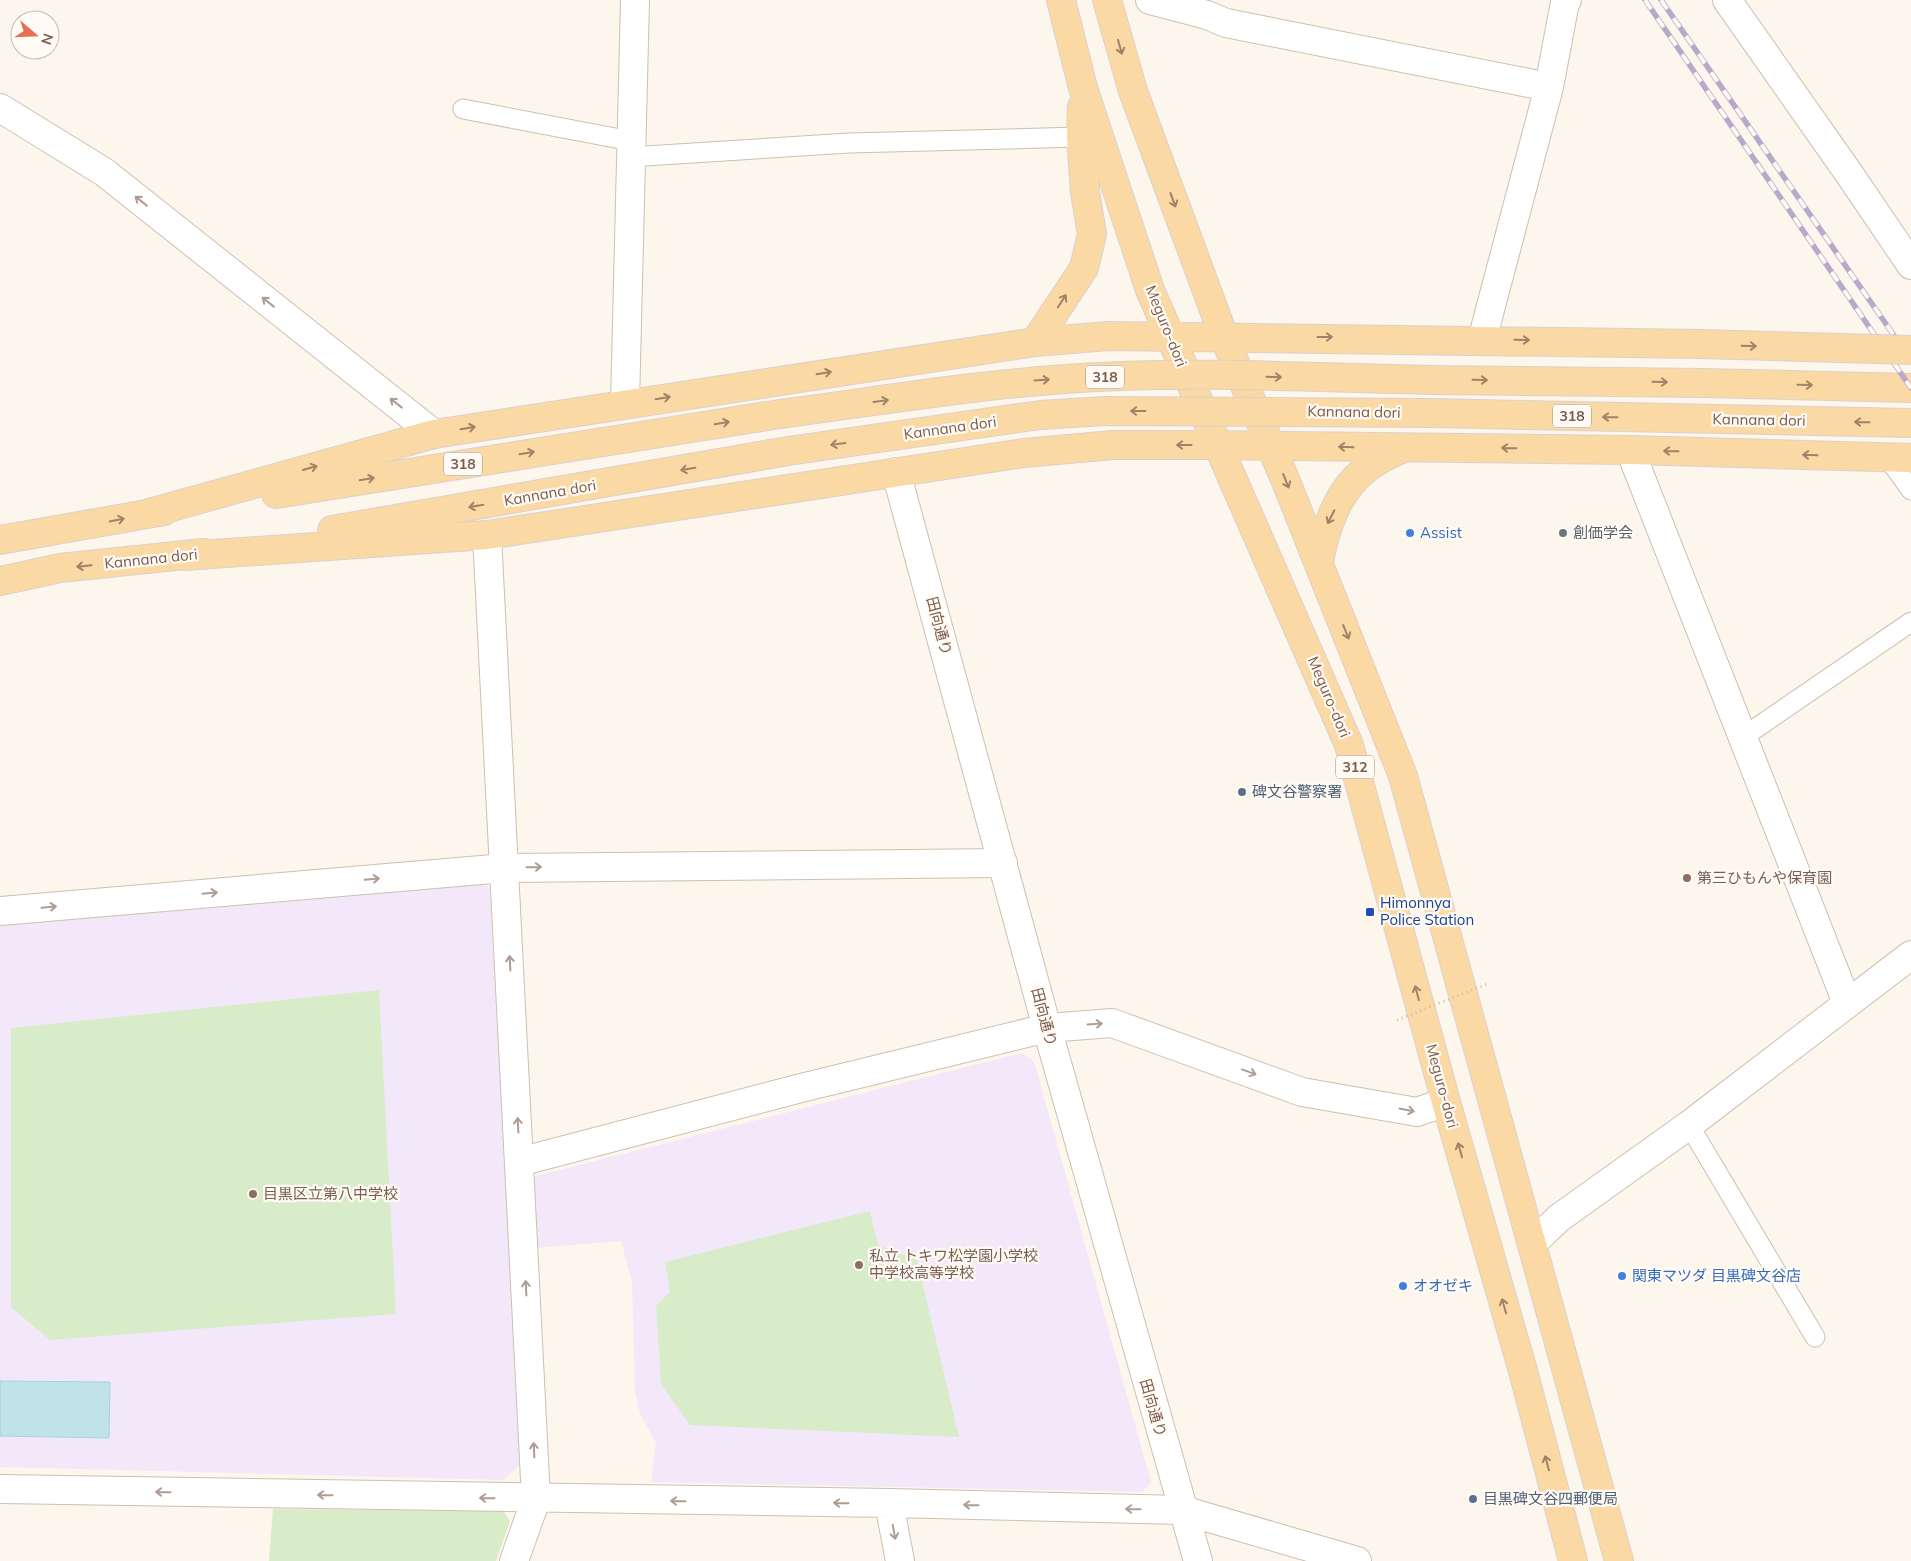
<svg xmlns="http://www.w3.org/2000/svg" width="1911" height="1561" font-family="Mulish,'Noto Sans JP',sans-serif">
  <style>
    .education { fill: #f3e8fa }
    .green { fill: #d8ecc9 }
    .water { fill: #bfe3e8; stroke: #a5d3da }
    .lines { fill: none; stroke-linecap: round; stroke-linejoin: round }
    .service-casing { stroke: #d1beb0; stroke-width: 21 }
    .minor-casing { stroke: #d1beb0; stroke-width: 30 }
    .tertiary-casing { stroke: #d1beb0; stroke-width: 30 }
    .primary-casing { stroke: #dad1cd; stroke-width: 30 }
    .service { stroke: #fff; stroke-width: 19 }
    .minor { stroke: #fff; stroke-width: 28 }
    .tertiary { stroke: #fff; stroke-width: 28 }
    .primary { stroke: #fbd9a5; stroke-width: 28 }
    .rail-casing { stroke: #b9a8c9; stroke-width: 5.5 }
    .rail { stroke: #fffaf3; stroke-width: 4; stroke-dasharray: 11; stroke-linecap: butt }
    .primary-bridge-casing { stroke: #dad1cd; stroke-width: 30; stroke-linecap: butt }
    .path-bridge { stroke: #d9b8a5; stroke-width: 3; stroke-dasharray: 1 4; stroke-linecap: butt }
    .primary-bridge { stroke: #fbd9a5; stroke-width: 28 }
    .oneway { stroke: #a18267 }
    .oneway2 { stroke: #af9d94 }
    .shop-dot { fill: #3f7fe0; stroke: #fffaf3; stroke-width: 2 }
    .worship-dot { fill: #6b7280; stroke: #fffaf3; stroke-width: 2 }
    .service-dot { fill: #5c6f8a; stroke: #fffaf3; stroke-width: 2 }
    .education-dot { fill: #8d6e63; stroke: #fffaf3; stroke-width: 2 }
    .transit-dot { fill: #1a4fb4; stroke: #fffaf3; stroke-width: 2 }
    .labels { text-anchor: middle; stroke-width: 4.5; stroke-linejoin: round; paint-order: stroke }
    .shield { fill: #fffaf3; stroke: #a28b7f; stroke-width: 1 }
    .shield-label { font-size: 14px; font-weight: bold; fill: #7a5c4d }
    .street-label { font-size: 15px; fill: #7a5c4d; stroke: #fffaf3 }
    .shop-label { font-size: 15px; fill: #366cbe; stroke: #fffaf3; text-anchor: start }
    .worship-label { font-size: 15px; fill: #5b616d; stroke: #fffaf3; text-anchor: start }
    .service-label { font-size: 15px; fill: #4e5e75; stroke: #fffaf3; text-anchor: start }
    .education-label { font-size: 15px; fill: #785e54; stroke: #fffaf3; text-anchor: start }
    .transit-label { font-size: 15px; fill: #164399; stroke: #fffaf3; text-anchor: start }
  </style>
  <rect width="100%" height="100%" fill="#fdf6ec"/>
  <path class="education" d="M479 881 490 888 521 1464 503 1480 0 1467V925Z
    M1022 1053 1034 1061 1151 1482 1142 1492 651 1482 656 1443 640 1414 635 1390 632 1282 621 1241 534 1248 530 1189 535 1176Z"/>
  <path class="green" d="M379 990 396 1314 50 1340 11 1307V1028Z
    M870 1211 878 1245 917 1260 959 1437 690 1425 661 1384 656 1306 670 1292 665 1262Z
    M273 1509 503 1511 510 1521 496 1561H269Z"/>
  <path class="water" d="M0 1381 110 1382 109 1438 0 1436Z"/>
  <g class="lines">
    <defs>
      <path id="service" d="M463 109 631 141
        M630 157 849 143 1081 137
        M1888 458 1911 490
        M1743 737 1911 622
        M1689 1125 1815 1337"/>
      <path id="minor" d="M1150 0 1207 15 1226 23 1549 87
        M1727 0 1850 175 1911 265
        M0 108 104 172 434 434
        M1482 340 1549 87 1565 2 1567 0
        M625 403 635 0
        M1630 450 1847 1003
        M487 535 536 1499 514 1561
        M0 911 505 868 1003 863
        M519 1162 801 1088 1047 1028 1112 1023 1302 1092 1417 1112 1446 1102
        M1532 1244 1559 1218 1689 1125 1911 955
        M0 1489 889 1503 1182 1510 1357 1561
        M889 1503 900 1561"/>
      <path id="tertiary" d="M896 472 1047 1028 1198 1561"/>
      <path id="primary" d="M1061 0 1083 88 1150 290 1349 745 1446 1102 1523 1371 1573 1561
        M1107 0 1133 91 1224 337 1287 484 1403 776 1619 1561
        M1035 342 1084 268 1092 234 1085 192 1081 137 1082 107
        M1431 380 1704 383 1911 388
        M1432 413 1911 423
        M276 494 780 414
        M146 514 434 434 1035 342 1109 336 1701 344
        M332 530 788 451
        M0 540 164 511
        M185 556 487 535 1024 453 1113 445H1218L1630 450 1911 458
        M1319 562C1325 528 1338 490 1367 468 1377 460 1389 455 1401 449
        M0 581 60 568 204 553"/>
    </defs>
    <use href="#service" class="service-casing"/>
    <use href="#minor" class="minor-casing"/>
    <use href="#tertiary" class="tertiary-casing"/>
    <use href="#primary" class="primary-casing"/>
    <use href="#service" class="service"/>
    <use href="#minor" class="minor"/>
    <use href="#tertiary" class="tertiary"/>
    <use href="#primary" class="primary"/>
    <defs>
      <path id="rail" d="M1645 0 1911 388
        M1661 0 1911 360"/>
    </defs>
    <use href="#rail" class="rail-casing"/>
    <use href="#rail" class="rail"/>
    <defs>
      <path id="primary-bridge" d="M1701 344 1911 350
        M780 414C886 400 992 382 1099 377 1209 371 1321 378 1431 380
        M788 451 1040 415 1105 411 1432 413"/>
    </defs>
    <use href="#primary-bridge" class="primary-bridge-casing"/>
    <path class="path-bridge" d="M1397 1020 1490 983"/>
    <use href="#primary-bridge" class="primary-bridge"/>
  </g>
  <defs><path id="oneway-shaft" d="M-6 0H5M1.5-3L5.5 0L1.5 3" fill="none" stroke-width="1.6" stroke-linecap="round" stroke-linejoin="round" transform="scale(1.25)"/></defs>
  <g class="oneway">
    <use href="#oneway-shaft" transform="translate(1120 47) rotate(74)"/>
    <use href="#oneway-shaft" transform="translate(1173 200) rotate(70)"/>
    <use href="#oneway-shaft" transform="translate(1062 301) rotate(-57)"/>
    <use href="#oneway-shaft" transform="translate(1325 337)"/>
    <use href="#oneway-shaft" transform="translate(1522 340) rotate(1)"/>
    <use href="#oneway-shaft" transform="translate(1749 346) rotate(2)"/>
    <use href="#oneway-shaft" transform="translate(824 373) rotate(-9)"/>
    <use href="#oneway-shaft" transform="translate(1274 377) rotate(1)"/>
    <use href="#oneway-shaft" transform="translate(1042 380) rotate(-4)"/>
    <use href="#oneway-shaft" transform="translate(1480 380) rotate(1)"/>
    <use href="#oneway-shaft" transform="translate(1660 382) rotate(1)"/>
    <use href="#oneway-shaft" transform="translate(1805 385) rotate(1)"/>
    <use href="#oneway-shaft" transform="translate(663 398) rotate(-9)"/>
    <use href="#oneway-shaft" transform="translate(881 401) rotate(-8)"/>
    <use href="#oneway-shaft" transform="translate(1138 411) rotate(180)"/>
    <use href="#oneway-shaft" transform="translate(1610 417) rotate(-179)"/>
    <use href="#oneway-shaft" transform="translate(1862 422) rotate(-179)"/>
    <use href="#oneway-shaft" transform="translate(722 423) rotate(-9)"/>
    <use href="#oneway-shaft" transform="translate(468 428) rotate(-9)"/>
    <use href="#oneway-shaft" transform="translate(838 444) rotate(172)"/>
    <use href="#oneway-shaft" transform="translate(1184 445) rotate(180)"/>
    <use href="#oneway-shaft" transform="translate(1346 447) rotate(-178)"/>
    <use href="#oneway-shaft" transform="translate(1509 448) rotate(-179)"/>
    <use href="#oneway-shaft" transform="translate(1671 451) rotate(-179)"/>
    <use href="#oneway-shaft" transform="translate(527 453) rotate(-9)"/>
    <use href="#oneway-shaft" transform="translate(1810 455) rotate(-178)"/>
    <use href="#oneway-shaft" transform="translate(310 468) rotate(-16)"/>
    <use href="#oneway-shaft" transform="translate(688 469) rotate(170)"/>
    <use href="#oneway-shaft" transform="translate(367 479) rotate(-9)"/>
    <use href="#oneway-shaft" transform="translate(1286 481) rotate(68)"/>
    <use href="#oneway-shaft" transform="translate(476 506) rotate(170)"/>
    <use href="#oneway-shaft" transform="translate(1331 517) rotate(117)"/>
    <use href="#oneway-shaft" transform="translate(117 520) rotate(-11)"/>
    <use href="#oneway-shaft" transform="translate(84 566) rotate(174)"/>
    <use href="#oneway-shaft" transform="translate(1346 632) rotate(68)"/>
    <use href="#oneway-shaft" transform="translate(1417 993) rotate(-105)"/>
    <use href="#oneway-shaft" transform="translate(1460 1150) rotate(-106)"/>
    <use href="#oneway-shaft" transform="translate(1504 1306) rotate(-106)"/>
    <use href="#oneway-shaft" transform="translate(1547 1463) rotate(-105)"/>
  </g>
  <g class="oneway2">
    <use href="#oneway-shaft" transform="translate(141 201) rotate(-142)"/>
    <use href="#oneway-shaft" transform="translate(268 302) rotate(-142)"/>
    <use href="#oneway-shaft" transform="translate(396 403) rotate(-142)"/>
    <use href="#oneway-shaft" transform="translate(534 867) rotate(-1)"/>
    <use href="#oneway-shaft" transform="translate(372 879) rotate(-5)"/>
    <use href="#oneway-shaft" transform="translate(210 893) rotate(-5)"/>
    <use href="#oneway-shaft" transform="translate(49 907) rotate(-5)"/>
    <use href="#oneway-shaft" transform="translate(510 963) rotate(-93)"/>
    <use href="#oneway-shaft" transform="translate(1095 1024) rotate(-4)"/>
    <use href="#oneway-shaft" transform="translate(1249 1072) rotate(20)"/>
    <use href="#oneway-shaft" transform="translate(1407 1110) rotate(11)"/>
    <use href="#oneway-shaft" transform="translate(518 1125) rotate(-93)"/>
    <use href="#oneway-shaft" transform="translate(526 1288) rotate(-93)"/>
    <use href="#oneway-shaft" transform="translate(534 1450) rotate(-93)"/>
    <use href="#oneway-shaft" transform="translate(163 1492) rotate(-179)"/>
    <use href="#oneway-shaft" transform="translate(325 1495) rotate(-179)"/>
    <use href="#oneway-shaft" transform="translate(487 1498) rotate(-179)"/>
    <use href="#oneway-shaft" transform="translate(678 1501) rotate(-179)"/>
    <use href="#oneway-shaft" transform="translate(841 1503) rotate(-179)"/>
    <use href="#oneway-shaft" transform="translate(971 1505) rotate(-179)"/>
    <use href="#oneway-shaft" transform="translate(1133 1509) rotate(-179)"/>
    <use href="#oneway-shaft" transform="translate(894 1532) rotate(80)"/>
  </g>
  <g class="shop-dot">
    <circle cx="1410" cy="533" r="5"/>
    <circle cx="1622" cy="1276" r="5"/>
    <circle cx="1403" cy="1286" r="5"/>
  </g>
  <circle class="worship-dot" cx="1563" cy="533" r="5"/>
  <g class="service-dot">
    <circle cx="1242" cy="792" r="5"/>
    <circle cx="1473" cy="1499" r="5"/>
  </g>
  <g class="education-dot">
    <circle cx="1687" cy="878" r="5"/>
    <circle cx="253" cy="1194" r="5"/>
    <circle cx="859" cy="1265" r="5"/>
  </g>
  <rect class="transit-dot" x="1365" y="907" width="10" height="10" rx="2.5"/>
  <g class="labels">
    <g class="shield">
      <rect x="1086" y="365.5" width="38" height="23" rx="4"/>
      <rect x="1553" y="404.5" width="38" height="23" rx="4"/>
      <rect x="444" y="452.5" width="38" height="23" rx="4"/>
      <rect x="1336" y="755.5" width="38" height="23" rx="4"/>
    </g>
    <g class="shield-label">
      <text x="1105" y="382">318</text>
      <text x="1572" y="421">318</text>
      <text x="463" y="469">318</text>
      <text x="1355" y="772">312</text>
    </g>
    <g class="street-label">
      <text transform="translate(1166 326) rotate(68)" y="5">Meguro-dori</text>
      <text transform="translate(1354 412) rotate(1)" y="5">Kannana dori</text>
      <text transform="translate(1759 420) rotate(1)" y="5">Kannana dori</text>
      <text transform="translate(950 428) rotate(-8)" y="5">Kannana dori</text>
      <text transform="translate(550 493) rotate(-10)" y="5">Kannana dori</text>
      <text transform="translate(151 559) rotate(-6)" y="5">Kannana dori</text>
      <text transform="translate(939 626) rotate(75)" y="5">田向通り</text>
      <text transform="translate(1329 697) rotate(67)" y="5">Meguro-dori</text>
      <text transform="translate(1044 1017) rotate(75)" y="5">田向通り</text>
      <text transform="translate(1442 1086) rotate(75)" y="5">Meguro-dori</text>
      <text transform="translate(1153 1408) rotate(74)" y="5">田向通り</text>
    </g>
    <g class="shop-label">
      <text x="1420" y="538">Assist</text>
      <text x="1632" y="1281">関東マツダ 目黒碑文谷店</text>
      <text x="1413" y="1291">オオゼキ</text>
    </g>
    <g class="worship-label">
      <text x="1573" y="538">創価学会</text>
    </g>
    <g class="service-label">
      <text x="1252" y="797">碑文谷警察署</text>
      <text x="1483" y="1504">目黒碑文谷四郵便局</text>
    </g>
    <g class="education-label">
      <text x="1697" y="883">第三ひもんや保育園</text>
      <text x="263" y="1199">目黒区立第八中学校</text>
      <text x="869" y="1261">私立 トキワ松学園小学校<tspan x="869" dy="17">中学校高等学校</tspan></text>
    </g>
    <g class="transit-label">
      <text x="1380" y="908">Himonnya<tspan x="1380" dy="17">Police Station</tspan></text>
    </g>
  </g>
  <g transform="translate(35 35) rotate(109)"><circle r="24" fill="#fffaf3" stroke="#cabbb1"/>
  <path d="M0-4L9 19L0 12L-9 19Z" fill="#e76f51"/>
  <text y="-8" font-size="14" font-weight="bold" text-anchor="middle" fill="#7a5c4d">N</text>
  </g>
</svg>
